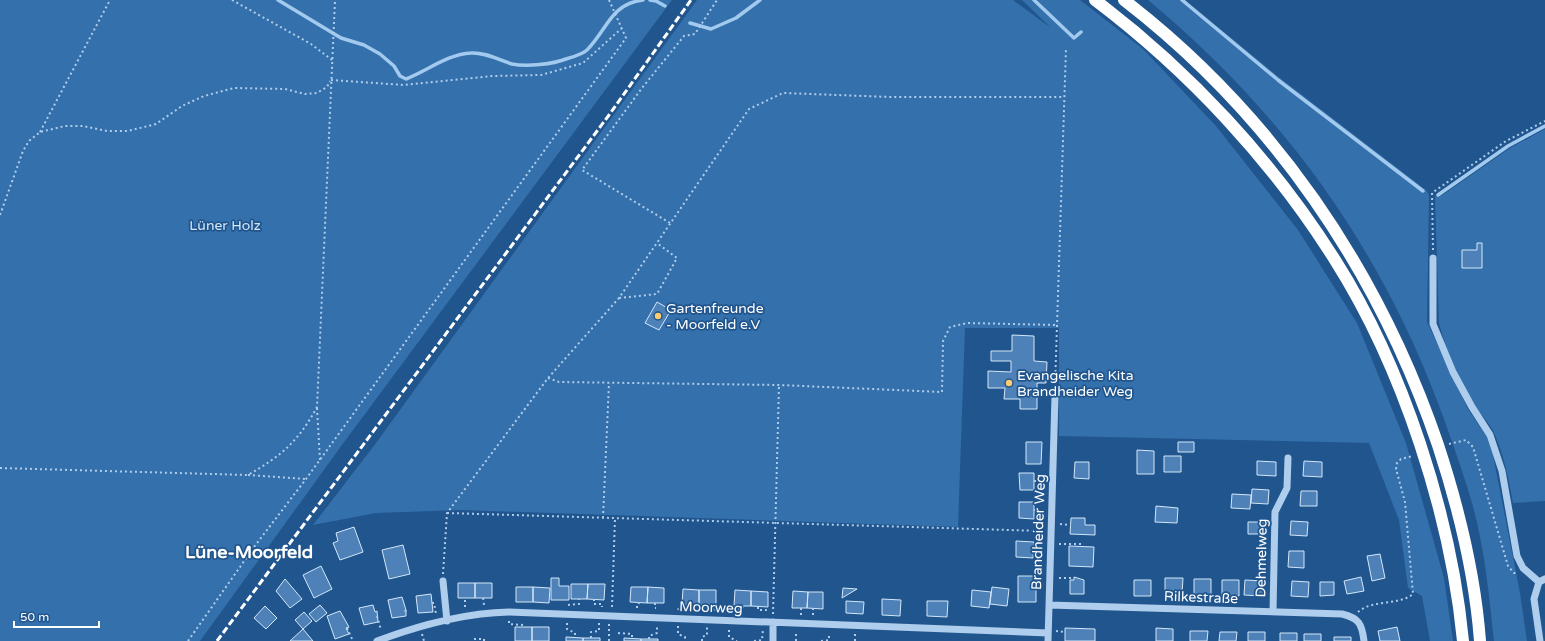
<svg xmlns="http://www.w3.org/2000/svg" width="1545" height="641" font-family="'Varela Round',sans-serif">
  <style>
    .green { fill: #3470ab }
    .lines { fill: none; stroke-linecap: round; stroke-linejoin: round }
    .stream { stroke: #a2c9ee; stroke-width: 3.5 }
    .building { fill: #4d81b7; stroke: #d4e7f9 }
    .path { stroke: #afcdec; stroke-width: 2; stroke-dasharray: 2 3; stroke-linecap: butt }
    .minor { stroke: #afcdec; stroke-width: 7 }
    .highway { stroke: #fff; stroke-width: 12 }
    .rail { stroke: #fff; stroke-width: 3; stroke-dasharray: 7 3; stroke-linecap: butt }
    .poi-dot { fill: #facb6f; stroke: #20558e; stroke-width: 1.5 }
    .labels { text-anchor: middle; stroke-width: 3.5; stroke-linejoin: round; paint-order: stroke }
    .park-label { font-size: 14px; fill: #d4e7f9; stroke: #20558e }
    .poi-label { font-size: 14px; fill: #fff; stroke: #20558e; text-anchor: start }
    .street-label { font-size: 14px; fill: #fff; stroke: #20558e }
    .district-label { font-size: 18px; font-weight: bold; fill: #fff; stroke: #20558e }
  </style>
  <rect width="100%" height="100%" fill="#20558e"/>
  <path class="green" d="M0 0H672L342 445 200 641H0Z
    M697 0H1013L1051 28 1022 0H1080L1143 49 1216 126 1298 230 1357 323 1406 443 1444 578 1453 641H1430L1422 596 1408 588 1399 520 1369 443 1059 436V328H965L958 527 461 510 376 513 313 525 376 443Z
    M1148 0H1185L1280 78 1426 190 1429 195 1427 322 1468 409 1487 437 1493 455 1520 593 1527 641H1494C1490 606 1487 571 1480 537 1474 504 1462 471 1451 439 1391 262 1292 120 1148 0Z
    M1545 129V501L1513 503C1509 480 1504 456 1495 435 1491 425 1482 416 1476 407 1460 382 1446 351 1439 323L1435 196 1439 197 1444 194 1510 148Z"/>
  <g class="lines">
    <path class="stream" d="M278 0 341 38 364 45 380 54 394 66 400 76 406 79C427 71 448 54 471 53 485 52 499 60 512 64 527 67 553 64 566 59 573 57 584 54 588 49 608 28 611 4 643 0
      M650 0 656 1 665 6
      M1034 0 1074 38 1081 32
      M1182 0 1278 80 1423 191
      M690 23 711 29 736 18 760 0
      M1438 195 1508 146 1545 126"/>
  </g>
  <path class="building" d="M1477 243H1482V268H1462V250H1477Z
    M657 302 671 310 659 330 645 323Z
    M1012 335 1034 336V361L1047 362 1046 383H1037V409H1020V399H1004L1005 388H988V371L1011 372V361H991V351H1012Z
    M1026 442H1042L1041 464H1026Z
    M1178 442H1194V452H1178Z
    M1137 450 1154 451V474H1137Z
    M1164 456H1181V472H1164Z
    M1257 461 1276 462V476L1257 475Z
    M1304 461 1322 462V477L1303 476Z
    M1075 462H1089V479L1074 478Z
    M1019 473H1034V490H1020Z
    M1252 489 1269 490 1268 504 1251 503Z
    M1301 491H1317V506H1300Z
    M1232 494 1251 495 1250 509 1231 508Z
    M1019 502H1034V519L1019 518Z
    M1156 506 1178 508 1177 523 1155 522Z
    M1071 518H1085V525H1095V535L1070 534Z
    M1291 521 1308 522 1307 536 1290 535Z
    M1248 522H1264L1265 534H1248Z
    M354 527 363 552 340 560 333 543 338 541 336 533Z
    M1016 541 1034 542 1033 558 1016 557Z
    M403 545 410 574 389 579 382 550Z
    M1069 546 1094 547 1093 567 1069 566Z
    M1289 551H1304V568L1288 567Z
    M1380 554 1385 578 1372 581 1367 556Z
    M321 566 332 589 314 598 303 575Z
    M1018 576H1036V602H1018Z
    M1074 577 1084 580V594H1070V580H1074Z
    M1361 577 1364 591 1347 594 1344 581Z
    M551 578H559V586H569V600H551Z
    M1165 578H1183L1182 594H1165Z
    M285 579 302 599 290 608 276 591Z
    M1194 579H1211V595H1194Z
    M1134 580H1151V596H1134Z
    M1222 580H1239V596H1222Z
    M1245 580 1264 581 1263 596 1244 595Z
    M1292 581 1309 582 1308 597 1291 596Z
    M1320 582H1334V595L1320 596Z
    M458 583H475V598H458Z
    M475 583H492V598H475Z
    M571 584H588L587 599H571Z
    M588 584H605L604 600 587 599Z
    M516 587H533V602H516Z
    M533 587 550 588 549 603 533 602Z
    M631 587H648L647 603 630 602Z
    M648 587 664 588V603H647Z
    M992 587 1009 589 1007 606 990 604Z
    M843 588 857 589 842 598Z
    M683 589 699 590V605L682 604Z
    M699 590H716V605H699Z
    M735 590 751 591V606H734Z
    M972 590 991 592 989 608 971 606Z
    M751 591 768 592V607L751 606Z
    M793 591 808 592 807 608H792Z
    M808 592H823V609L807 608Z
    M431 594 433 612 418 613 416 596Z
    M402 597 406 610V616L392 618 388 600Z
    M882 599 901 600 900 616 882 615Z
    M846 601 864 602 863 614 846 613Z
    M927 601H948L947 617 927 616Z
    M320 605 327 613 316 622 309 614Z
    M373 605 375 612 377 611 378 622 364 625 359 608Z
    M265 606 277 618 266 629 254 618Z
    M340 611 349 627 346 628 349 634 335 639 327 616Z
    M304 612 312 621 303 629 295 620Z
    M515 627H532V641H515Z
    M532 627H549V641H532Z
    M1397 627 1400 641H1380L1378 631Z
    M1065 628 1095 629V641H1065Z
    M1156 628 1173 629V641H1156Z
    M303 629 313 641H290Z
    M1190 631H1208L1207 641H1190Z
    M1220 632H1237L1236 641H1219Z
    M1248 632H1265V641H1248Z
    M1280 633H1297V641H1280Z
    M1304 634H1321V641H1304Z
    M566 637 583 638V641H566Z
    M1334 637H1351V641H1334Z
    M583 638H600V641H583Z
    M624 638 641 639V641H624Z
    M641 639H658V641H641Z"/>
  <g class="lines">
    <path class="path" d="M232 0 311 44 332 60
      M331 80 404 85 492 76 541 75 583 63 622 28
      M40 132 110 0
      M0 215 23 151 29 141 40 132 65 126H83L107 131H128L156 124 182 106 204 96 234 88 285 89 305 94 317 93 327 87 330 81
      M670 223 582 170 642 88 684 36 695 34 717 0
      M1433 250 1432 193 1506 141 1545 121
      M619 298 657 294 677 258 657 243
      M548 378 559 382 779 385 942 392 943 341 950 327 967 323 1057 325
      M1055 387 1066 48
      M317 408 320 460
      M1449 444 1466 440 1473 447 1508 566 1514 573H1517
      M0 468 248 475C281 456 298 442 317 407L335 0
      M248 475 306 479
      M1034 481H1045
      M1034 510H1038V524
      M447 513 1042 531
      M603 518 609 383
      M1060 524 1071 525
      M1059 544H1081V547
      M1033 550 1037 551V539
      M443 574 447 513 548 378 619 298 749 109 783 93 891 97H1064
      M1059 578H1074
      M483 598 484 605
      M594 599V604H602V607
      M432 603H434L436 614
      M655 603V608H656
      M568 605 579 604V599
      M707 605 706 609H716L715 611
      M465 607V598
      M612 607 615 518
      M636 607H638L639 602
      M758 607V610H766V614
      M405 610 406 612H408
      M678 610 679 608H690V605
      M730 611V609H742L743 606
      M1358 612C1373 599 1398 606 1413 594L1405 502 1396 469 1397 463 1401 459 1413 456
      M773 614 779 385
      M801 615V608
      M813 615V608
      M377 616 381 630
      M509 621V624L523 625V627
      M567 623V629L575 633V637
      M678 626V634L685 637V641
      M347 628 353 641
      M729 630V637L737 641
      M1056 631 1065 632
      M618 633 632 634V639
      M422 634 424 641
      M591 638V632L599 631V623
      M474 639H484V641
      M649 639V636L657 633V626
      M188 641 254 547 306 479 626 38 609 0
      M609 641V624
      M702 641V637L707 635V627
      M754 641 762 640 763 629
      M796 641V632
      M821 641 829 640V633
      M855 641V634"/>
    <path class="minor" d="M1433 258V324L1453 372 1472 407 1490 435 1502 471 1517 556 1523 568 1539 582
      M443 581 447 621
      M1049 605 1342 614C1359 618 1362 624 1364 641
      M1273 612 1275 512 1287 488 1288 458
      M377 641C417 626 466 613 509 612L1048 633
      M773 641V622
      M1048 641 1055 396
      M1540 641 1534 599 1539 582 1545 579"/>
    <path class="highway" d="M1095 0C1189 71 1272 160 1335 260 1403 367 1451 516 1463 641
      M1124 0C1272 114 1378 269 1438 445 1459 509 1475 574 1480 641"/>
    <path class="rail" d="M217 641 609 115 691 0"/>
  </g>
  <g class="poi-dot">
    <circle cx="658" cy="316" r="4"/>
    <circle cx="1009" cy="383" r="4"/>
  </g>
  <g class="labels">
    <g class="park-label">
      <text x="225" y="230">Lüner Holz</text>
    </g>
    <g class="poi-label">
      <text x="666" y="313">Gartenfreunde<tspan x="666" dy="16">- Moorfeld e.V</tspan></text>
      <text x="1017" y="380">Evangelische Kita<tspan x="1017" dy="16">Brandheider Weg</tspan></text>
    </g>
    <g class="street-label">
      <text transform="translate(1038 532) rotate(-88)" y="5">Brandheider Weg</text>
      <text transform="translate(1261 558) rotate(-89)" y="5">Dehmelweg</text>
      <text transform="translate(1201 597) rotate(2)" y="5">Rilkestraße</text>
      <text transform="translate(711 607) rotate(2)" y="5">Moorweg</text>
    </g>
    <g class="district-label">
      <text x="249" y="558">Lüne-Moorfeld</text>
    </g>
  </g>
  <path d="M14 621v6h85v-6" fill="none" stroke="#ffffff" stroke-width="2"/>
  <text x="20" y="621" font-size="12" fill="#ffffff" stroke="#20558e" stroke-width="3" paint-order="stroke">50 m</text>
</svg>
